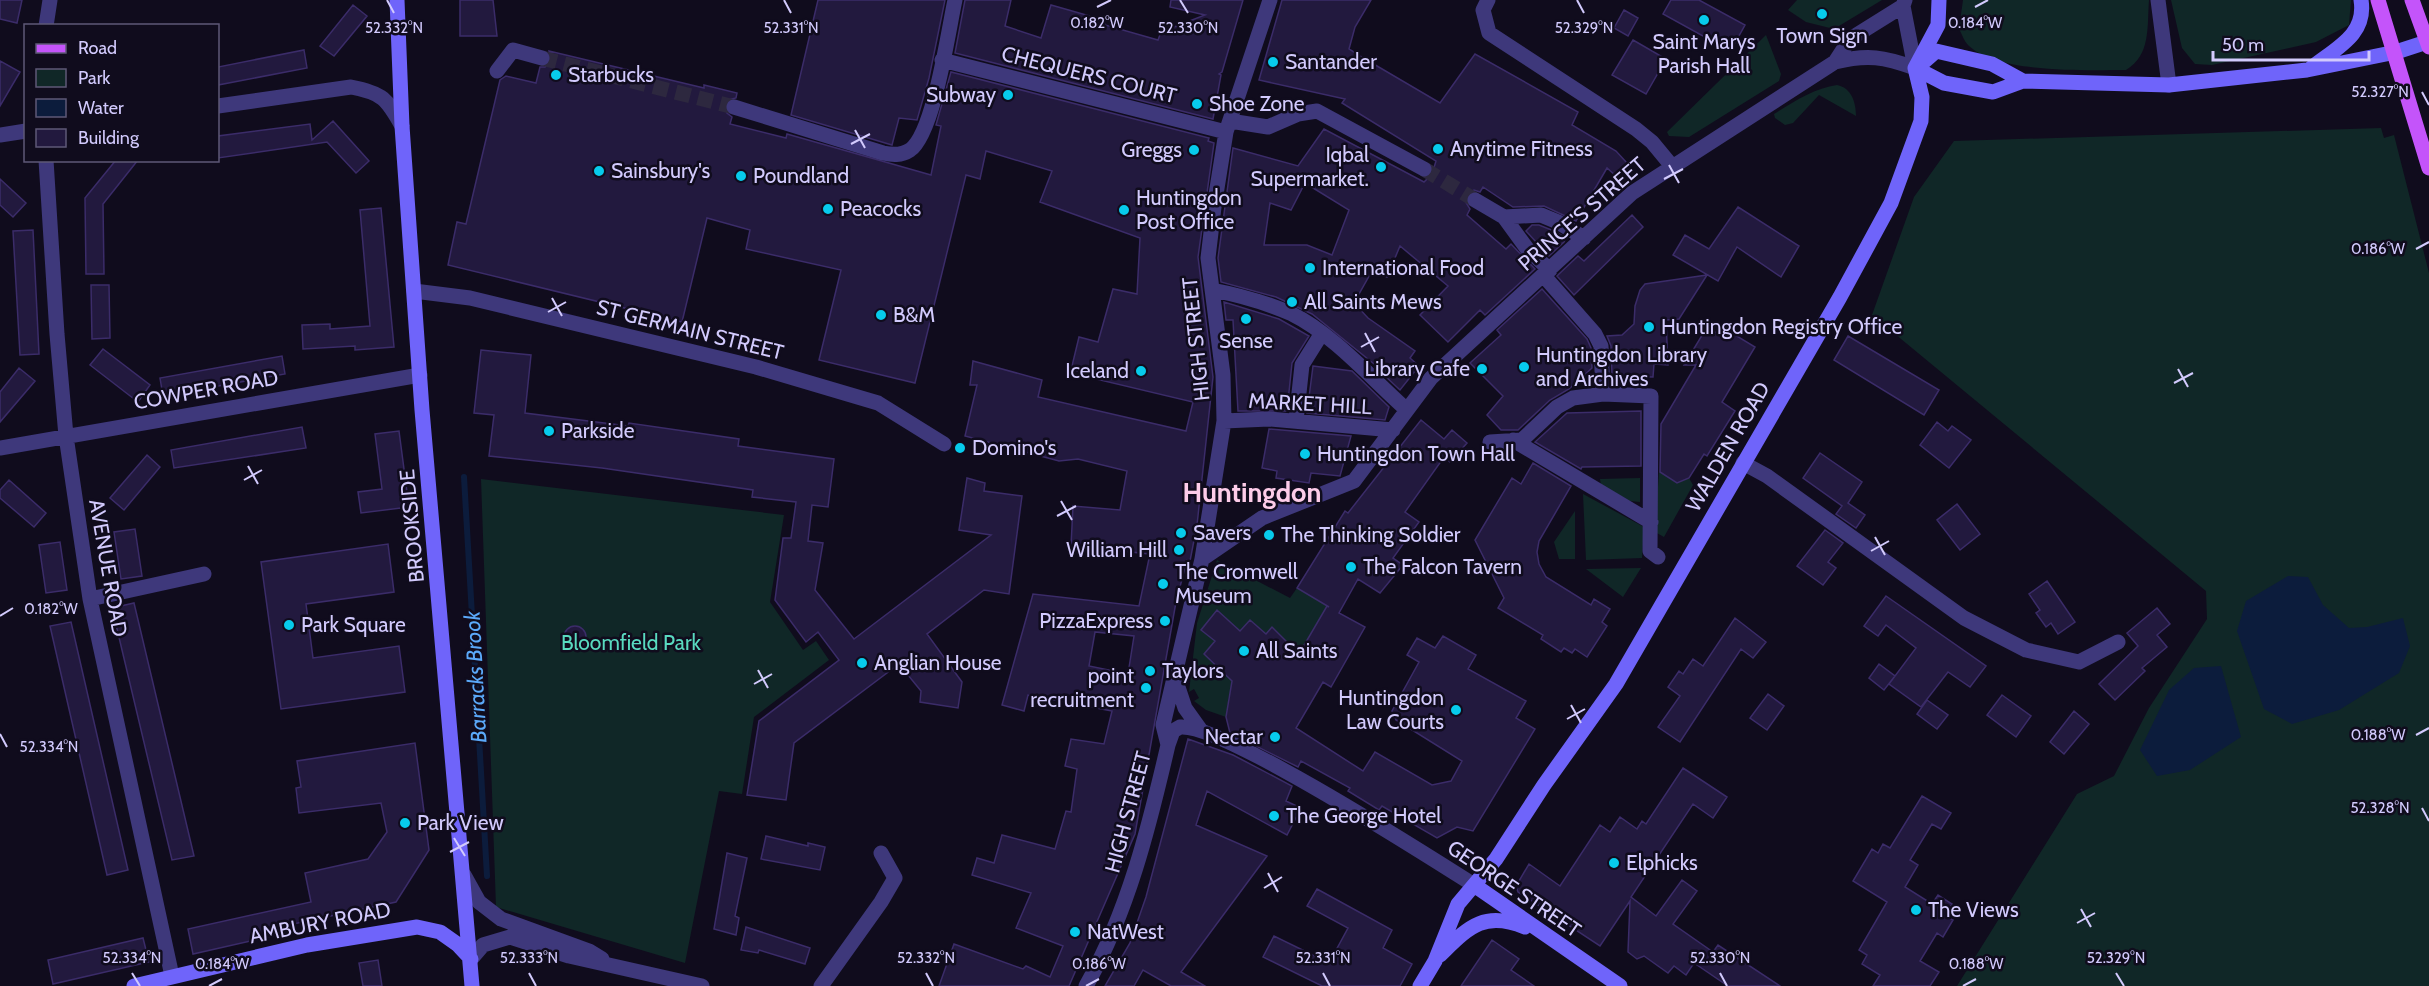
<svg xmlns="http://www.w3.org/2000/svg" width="2429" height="986" font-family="Cabin,sans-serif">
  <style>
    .green { fill: #102727 }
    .water { fill: #0c1c3c }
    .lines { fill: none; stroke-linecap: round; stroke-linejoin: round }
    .stream { stroke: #0c1c3c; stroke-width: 6 }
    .building { fill: #22193e; stroke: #3b2c69; stroke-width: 1.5; fill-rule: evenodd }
    .street-tunnel { stroke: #2d283f; stroke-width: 15; stroke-dasharray: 15 8; stroke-linecap: butt }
    .street { stroke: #3e387b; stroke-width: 15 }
    .secondary { stroke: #6f64fa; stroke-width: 15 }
    .primary { stroke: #c454fa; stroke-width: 15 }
    .ticks { fill: none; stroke: #d2cafd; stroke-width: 2 }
    .poi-dot { fill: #07cbec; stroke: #100c1d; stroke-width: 2 }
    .labels { text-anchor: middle; stroke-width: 5; stroke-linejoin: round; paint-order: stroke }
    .poi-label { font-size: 21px; fill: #d2cafd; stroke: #100c1d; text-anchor: start }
    .street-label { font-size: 21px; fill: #d2cafd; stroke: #100c1d }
    .park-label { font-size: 21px; fill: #59dac0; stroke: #100c1d }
    .water-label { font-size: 22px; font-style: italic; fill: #5ba9fa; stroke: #100c1d }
    .district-label { font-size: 27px; font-weight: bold; fill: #fdcce9; stroke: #100c1d }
    .ticks-label { font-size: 15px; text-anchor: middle; fill: #d2cafd; stroke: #100c1d; stroke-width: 5; stroke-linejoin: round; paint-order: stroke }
  </style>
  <rect width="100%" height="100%" fill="#100c1d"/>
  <path class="green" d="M1797 0H1882L1834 29 1806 22 1788 10Z
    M1963 0H2149C2147 27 2151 55 2126 70 2087 70 1997 74 1968 45 1964 41 1962 34 1959 29Z
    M2171 0H2351L2349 25 2316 42 2212 65 2195 64 2182 48Z
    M1766 35 1781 74 1779 81 1689 137 1669 136 1667 132Z
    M1837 85C1852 88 1856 103 1856 116L1819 95 1793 123 1785 125 1775 118 1774 114C1793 102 1815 88 1837 85Z
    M2381 128 2384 138 2394 135 2429 273V986H1957L2077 794 2114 776 2149 708 2207 619 2206 591 1872 315 1914 197 1954 141Z
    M1659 472 1677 482 1689 478 1693 485 1664 537 1655 532Z
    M1640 478V502L1630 501 1601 485 1600 479Z
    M481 479 784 515 770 602 803 650 816 641 829 660 754 717 742 794 719 791 685 963 496 907Z
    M1583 494 1644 527 1642 558 1586 560Z
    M1575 511V559H1559L1554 542Z
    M1217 560 1290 598 1297 588 1328 606 1271 702 1229 696 1226 717 1206 710 1194 701 1199 698 1194 689 1189 692 1197 623Z
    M1641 568 1623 597 1586 569Z"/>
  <path class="water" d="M2288 576 2308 577 2323 605 2349 628 2367 627 2403 618 2410 646 2399 673 2339 710 2292 724 2264 709 2237 631 2246 601Z
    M2221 666 2241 737 2190 770 2157 776 2140 750 2169 690 2194 668Z"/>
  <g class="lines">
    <path class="stream" d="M464 477 487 876"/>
  </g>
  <path class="building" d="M0 0H22L17 23 0 19Z
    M460 0H493L497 36H460Z
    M818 0H945L929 78 917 120 899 118 892 145 791 115Z
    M965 0H1011L1005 26 1041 38 1051 5 1104 20 1105 25 1158 40 1161 32 1205 15 1170 7 1171 0H1243L1222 72 1219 74 1221 75 1213 119 955 53Z
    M1282 0H1371L1355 27 1349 49 1360 56 1440 103 1475 54 1578 112 1572 125 1616 151 1627 163 1616 176 1607 168 1576 221 1544 206 1513 207 1483 187 1480 192 1474 190 1467 195 1465 201 1470 209 1467 215 1506 249 1511 244 1535 269 1485 315 1480 310 1448 342 1420 315 1448 286 1400 246 1387 277 1372 271 1354 303 1368 318 1415 351 1410 358 1419 366 1400 390 1384 375 1389 376 1312 314 1276 297 1221 282 1218 258 1233 148 1298 166 1324 129 1424 182 1432 174 1436 161 1342 103 1345 99 1259 80ZM1305 183 1349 210 1332 255 1307 245H1264L1270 203 1291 210Z
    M1671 0H1699L1745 25 1735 43 1726 38 1721 46 1663 14Z
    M353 5 367 16 334 56 320 46Z
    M1624 10 1638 18 1628 36 1614 28Z
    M1633 40 1666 59 1646 94 1612 75Z
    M304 50 307 68 218 85V67Z
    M549 51 704 88V85L737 93 736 98 728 100 725 105 727 113 732 117 730 124 786 138 787 134 931 175 941 126 936 125 951 72 1209 138 1208 141 1214 143 1198 257 1213 377 1197 525 1190 561 1187 560 1176 602 1135 834 1069 986H939L954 944 1023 969 1026 966 1050 977 1063 946 1016 928 1031 893 972 875 977 858 994 863 1002 835 1055 849 1066 811 1071 812 1077 769 1065 766 1071 739 1104 744 1112 711 1028 695 1024 711 1002 705 1033 594 1139 606 1150 554 1071 546 1073 506 1120 510 1127 471 1078 459 1059 461 965 436 977 385H970L973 361 1042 380 1038 397 1186 431 1193 402 1079 375V371L1071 370 1079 337 1098 342 1113 289 1137 294 1140 238 1040 202 1052 171 986 151 980 179 966 175 915 383 819 360 841 270 746 249 750 230 707 218 682 322 448 265 457 222 466 224 500 80 506 76 536 83 540 67H545L551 61ZM1095 632 1134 636 1128 674 1089 666Z
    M0 61 20 72 0 106Z
    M333 121 369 161 356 173 327 142 218 158V136L310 124 312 140Z
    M116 160H138L103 204 104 274H86L85 198Z
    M0 179 26 203 13 217 0 205Z
    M1738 207 1799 246 1781 277 1737 247 1718 281 1673 255 1685 235 1709 249Z
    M381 208 394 347 355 350V346L303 349 302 325 330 324V329L370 326 360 210Z
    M1632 215 1643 227 1574 295 1557 276 1559 274 1578 256 1584 261Z
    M1532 225H1539L1554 231 1566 238 1564 242 1549 256 1526 231Z
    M33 230 39 354 20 355 13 231Z
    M1707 275 1679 319 1666 320 1668 365 1654 364 1653 377 1612 376 1611 346 1607 336 1622 335 1634 324 1635 306 1640 290 1645 284Z
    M91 285H109L110 338 92 339Z
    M1542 289 1587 339 1591 348 1592 368 1569 389 1550 400 1518 430H1501L1487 415 1503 396 1470 363 1501 335 1497 330Z
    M1224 302 1279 319 1309 336 1292 363 1287 411H1238L1233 320H1226Z
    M1707 327 1718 334 1722 327 1755 347 1722 402 1735 411 1707 456 1704 454 1689 478 1677 483 1660 472 1661 424 1696 365H1684Z
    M1848 336 1939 390 1924 415 1834 360Z
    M103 349 150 385 138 402 90 365Z
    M481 350 531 355 525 413 628 426 629 423 739 439 738 446 834 459 828 507 812 505 808 541 823 543 815 590 854 639 991 535 959 530 967 478 985 483 984 491 1022 496 1009 594 984 590 927 634 962 682 958 708 920 702 921 691 899 664 794 743 786 800 747 795 759 721 839 660 818 632 806 642 775 600 783 538H791L796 502 752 497 753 490 602 468 489 456 494 415 474 413Z
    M282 356 285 374 163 396 160 378Z
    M1313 366 1352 371 1389 407 1385 420 1307 413Z
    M19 368 35 381 0 422V392Z
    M1641 411V466L1582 467 1581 469 1535 442 1567 413Z
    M1421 420 1444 439 1452 430 1467 443 1450 462 1444 457 1405 512 1419 522 1393 558 1403 565 1380 593 1358 579 1339 613 1365 627 1331 687 1323 682 1296 728 1363 771 1375 752 1432 785 1451 781 1462 761 1396 720 1392 711 1419 662 1407 655 1417 638 1435 648 1443 636 1476 655 1468 669 1526 701 1516 718 1535 729 1473 831 1457 827 1437 838 1382 806 1379 810 1348 791 1350 788 1301 761 1298 767 1230 733 1226 717 1232 681 1204 654 1215 641 1201 630 1217 610 1240 631 1250 620 1266 634 1272 627 1299 654 1327 606 1329 607 1297 588 1345 511 1348 513Z
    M1937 422 1948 431 1952 426 1971 440 1949 468 1920 445Z
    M302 427 306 448 174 468 171 450Z
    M1269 429 1351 436 1340 476 1311 473 1309 483 1276 478 1277 471 1262 468Z
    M399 431 409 507 361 513 358 492 382 489 375 434Z
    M1820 453 1862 482 1848 503 1865 515 1856 528 1836 514 1842 506 1803 478Z
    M147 455 160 467 124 510 110 498Z
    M1533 463 1571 486 1539 541 1537 552 1539 564 1546 577 1591 605 1594 599 1610 609 1602 622 1607 626 1587 657 1575 649 1572 653 1564 648 1561 652 1541 639 1543 635 1498 608 1504 598 1475 540 1512 478 1521 484Z
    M9 480 46 513 34 527 0 498V490Z
    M1957 504 1980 534 1960 550 1937 520Z
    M135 529 142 576 121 579 114 532Z
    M1825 530 1843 543 1828 562 1836 568 1823 585 1797 566Z
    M60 542 67 590 46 593 39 545Z
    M388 544 394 592 306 604 313 658 399 646 405 692 281 709 261 562Z
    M2047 581 2075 622 2058 634 2051 623 2046 627 2036 613 2040 610 2029 594Z
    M1886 596 1986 666 1970 687 1948 672 1921 707 1889 684 1916 648 1886 625 1878 636 1864 626Z
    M134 603 194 856 172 860 112 608Z
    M2157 608 2170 624 2157 635 2167 647 2142 668 2145 671 2115 700 2099 684 2138 646 2127 633Z
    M1735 618 1766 642 1753 658 1741 649 1680 742 1658 727 1680 696 1668 687 1679 671 1683 674 1693 659 1703 666Z
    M71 622 128 870 107 875 50 626Z
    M564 637a11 11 0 1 1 22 0a11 11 0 1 1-22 0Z
    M1879 664 1895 676 1884 690 1869 678Z
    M1768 694 1784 706 1767 730 1750 718Z
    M2002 695 2031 716 2016 737 1987 715Z
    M1927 700 1948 715 1937 729 1917 714Z
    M2074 711 2089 724 2064 754 2050 742Z
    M1188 739 1233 755 1292 786 1286 801 1301 808 1287 835 1207 791 1196 825 1267 856 1181 972 1205 986H1171L1143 970 1134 986H1105L1130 943 1146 897Z
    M415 743 429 850 396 902 293 924 294 931 193 954 188 929 311 902 305 873 368 859 387 832 381 803 299 813 296 788 301 787 297 761Z
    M1683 768 1727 797 1713 818 1693 804 1631 897 1656 916 1682 880 1697 891 1673 924 1713 952 1718 945 1780 986H1728L1694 963 1686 975 1674 966 1668 973 1644 956 1637 959 1628 952 1630 901 1600 946 1518 892 1516 886 1529 864 1560 886 1600 825 1610 832 1620 817 1637 829 1642 821 1646 824Z
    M1922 796 1951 813 1941 829 1932 824 1910 860 1918 865 1905 887 1932 904 1938 895 1952 904 1945 916 1953 920 1943 937 1937 933 1920 961 1939 972 1930 986H1873L1880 975 1862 964 1867 955 1859 950 1887 902 1853 881 1872 849 1878 853 1883 844 1890 848Z
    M766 836 808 846V843L825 847 820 870 761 859Z
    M727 853 747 858 735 916 739 918 736 935 714 929Z
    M1317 889 1392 930 1383 948 1412 964 1400 986H1322L1263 957 1274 936 1329 963 1348 928 1307 906Z
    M746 927 810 948 805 964 759 950 758 953 741 950Z
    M143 938 149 962 53 984 48 960Z
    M1492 940 1519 959 1511 970 1534 986H1461Z
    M378 960 382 986H363L359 963Z"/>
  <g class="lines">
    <path class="street-tunnel" d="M542 58 734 107
      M1424 169 1475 200"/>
    <path class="street" d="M1488 0 1483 10 1489 33 1636 129 1652 142 1671 165
      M2158 0 2169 85
      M1903 6 1915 68
      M46 26 50 0
      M942 60 1226 132
      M1835 62 1850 39 1903 6 1905 0
      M497 71 513 50 542 58
      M218 106 351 87C383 93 387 99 402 126
      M734 107 883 153C892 155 901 156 910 150 934 133 948 32 955 0
      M1230 121 1268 127 1298 114 1317 111 1424 169
      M0 135 26 131
      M46 160 57 334 66 436 90 599 172 976
      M1475 200 1504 217 1541 215 1558 222 1584 238
      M1504 217 1528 250 1550 270
      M1544 276 1595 334 1601 346 1603 394
      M1212 290C1239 295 1267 303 1292 314 1333 334 1373 380 1407 410
      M414 291 470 298 756 367 878 403 944 444
      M1224 421 1269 419 1393 430
      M1296 421 1302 365 1322 333
      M1513 440 1651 522
      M1490 442 1522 440 1557 407 1573 398 1603 394 1651 396 1650 551 1658 557
      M0 448 420 375
      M1743 463 1767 476 1964 618 2026 650 2079 662 2118 642
      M1202 559 1262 518 1354 481 1431 378 1632 193 1835 62C1868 54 1884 57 1915 68
      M90 599 204 574
      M1176 681 1185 708 1200 729
      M1168 745 1163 725 1202 559 1224 421 1223 375 1208 258 1214 207 1226 132 1270 0
      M464 875 479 902 501 919 589 951 602 959
      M471 959 483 945 510 937 569 956 702 986
      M821 986 881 902 895 878 881 853
      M1086 986C1128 912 1149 827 1168 745L1173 731 1180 727C1221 723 1428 856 1474 885"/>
    <path class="secondary" d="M397 0 402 126 422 410 472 986
      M1920 65 1936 51 1992 64 2023 81
      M1915 68 1944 83 1993 92 2023 81 2169 85 2307 70 2396 52 2427 42
      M2310 69C2334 49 2367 36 2361 0
      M1474 885 1620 986
      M1440 955C1468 928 1483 910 1525 927
      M134 986 307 945 417 927 440 932 457 944 471 959
      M1420 986 1435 961 1458 904 1496 859 1544 785 1616 684 1840 297 1891 203 1921 121 1922 97 1915 68 1938 25 1939 0"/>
    <path class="primary" d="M2378 0 2429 168
      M2412 0 2429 47"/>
  </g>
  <path class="ticks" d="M387 0 394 13M784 0 791 13M1180 0 1188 13M1577 0 1584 13M1097 7 1111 0M1975 7 1988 0M2422 92 2429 105M855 130 865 148M851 144 870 134M1669 165 1679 183M1664 179 1683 169M2416 249 2429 242M552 298 562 316M548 312 566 302M1365 333 1375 352M1361 347 1379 337M2178 369 2188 387M2174 383 2193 373M248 466 258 484M244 480 262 470M1061 501 1072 520M1057 516 1076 506M1875 537 1885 555M1871 551 1889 541M0 616 13 608M758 670 768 688M754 684 772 674M1571 705 1581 723M1567 719 1585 709M0 734 7 747M2416 735 2429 728M2422 808 2429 821M454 838 465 856M450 852 469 842M1268 873 1278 892M1264 888 1282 877M2081 909 2091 927M2077 923 2095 913M132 973 140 986M529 973 536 986M926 973 933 986M1323 973 1330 986M1720 973 1727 986M2116 973 2124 986M209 986 222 979M1086 986 1099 979M1963 986 1976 979"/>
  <g class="poi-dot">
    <circle cx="1822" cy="14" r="6"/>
    <circle cx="1704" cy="20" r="6"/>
    <circle cx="1273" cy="62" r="6"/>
    <circle cx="556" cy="75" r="6"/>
    <circle cx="1008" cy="95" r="6"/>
    <circle cx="1197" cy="104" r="6"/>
    <circle cx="1438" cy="149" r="6"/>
    <circle cx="1194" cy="150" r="6"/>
    <circle cx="1381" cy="167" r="6"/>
    <circle cx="599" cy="171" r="6"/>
    <circle cx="741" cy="176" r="6"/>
    <circle cx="828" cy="209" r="6"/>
    <circle cx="1124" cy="210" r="6"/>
    <circle cx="1310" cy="268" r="6"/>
    <circle cx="1292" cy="302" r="6"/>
    <circle cx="881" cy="315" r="6"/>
    <circle cx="1246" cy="319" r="6"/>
    <circle cx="1649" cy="327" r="6"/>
    <circle cx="1524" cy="367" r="6"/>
    <circle cx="1482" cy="369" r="6"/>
    <circle cx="1141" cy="371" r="6"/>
    <circle cx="549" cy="431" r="6"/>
    <circle cx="960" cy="448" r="6"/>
    <circle cx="1305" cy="454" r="6"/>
    <circle cx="1181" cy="533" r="6"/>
    <circle cx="1269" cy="535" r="6"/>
    <circle cx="1179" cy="550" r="6"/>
    <circle cx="1351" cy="567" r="6"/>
    <circle cx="1163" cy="584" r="6"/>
    <circle cx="1165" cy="621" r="6"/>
    <circle cx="289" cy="625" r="6"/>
    <circle cx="1244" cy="651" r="6"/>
    <circle cx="862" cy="663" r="6"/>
    <circle cx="1150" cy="671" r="6"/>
    <circle cx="1146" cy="688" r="6"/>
    <circle cx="1456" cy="710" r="6"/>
    <circle cx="1275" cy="737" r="6"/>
    <circle cx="1274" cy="816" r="6"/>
    <circle cx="405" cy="823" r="6"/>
    <circle cx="1614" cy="863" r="6"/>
    <circle cx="1916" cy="910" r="6"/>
    <circle cx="1075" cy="932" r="6"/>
  </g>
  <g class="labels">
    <g class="poi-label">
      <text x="1822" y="43" text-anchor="middle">Town Sign</text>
      <text x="1704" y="49" text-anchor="middle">Saint Marys<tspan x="1704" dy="24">Parish Hall</tspan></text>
      <text x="1285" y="69">Santander</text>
      <text x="568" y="82">Starbucks</text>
      <text x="996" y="102" text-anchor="end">Subway</text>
      <text x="1209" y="111">Shoe Zone</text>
      <text x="1450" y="156">Anytime Fitness</text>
      <text x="1182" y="157" text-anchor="end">Greggs</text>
      <text x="1369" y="162" text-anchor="end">Iqbal<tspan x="1369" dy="24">Supermarket.</tspan></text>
      <text x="611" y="178">Sainsbury's</text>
      <text x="753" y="183">Poundland</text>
      <text x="1136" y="205">Huntingdon<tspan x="1136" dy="24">Post Office</tspan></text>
      <text x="840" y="216">Peacocks</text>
      <text x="1322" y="275">International Food</text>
      <text x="1304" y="309">All Saints Mews</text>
      <text x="893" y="322">B&amp;M</text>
      <text x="1661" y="334">Huntingdon Registry Office</text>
      <text x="1246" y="348" text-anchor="middle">Sense</text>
      <text x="1536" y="362">Huntingdon Library<tspan x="1536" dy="24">and Archives</tspan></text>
      <text x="1470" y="376" text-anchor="end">Library Cafe</text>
      <text x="1129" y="378" text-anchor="end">Iceland</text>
      <text x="561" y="438">Parkside</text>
      <text x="972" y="455">Domino's</text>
      <text x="1317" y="461">Huntingdon Town Hall</text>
      <text x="1193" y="540">Savers</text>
      <text x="1281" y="542">The Thinking Soldier</text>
      <text x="1167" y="557" text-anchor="end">William Hill</text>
      <text x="1363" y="574">The Falcon Tavern</text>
      <text x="1175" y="579">The Cromwell<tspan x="1175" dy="24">Museum</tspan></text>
      <text x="1153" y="628" text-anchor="end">PizzaExpress</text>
      <text x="301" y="632">Park Square</text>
      <text x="1256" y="658">All Saints</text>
      <text x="874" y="670">Anglian House</text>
      <text x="1162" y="678">Taylors</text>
      <text x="1134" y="683" text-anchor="end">point<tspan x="1134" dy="24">recruitment</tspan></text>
      <text x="1444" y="705" text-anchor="end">Huntingdon<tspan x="1444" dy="24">Law Courts</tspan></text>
      <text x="1263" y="744" text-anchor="end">Nectar</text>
      <text x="1286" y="823">The George Hotel</text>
      <text x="417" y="830">Park View</text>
      <text x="1626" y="870">Elphicks</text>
      <text x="1928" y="917">The Views</text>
      <text x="1087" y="939">NatWest</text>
    </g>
    <g class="street-label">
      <text transform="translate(1089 75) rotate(14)" y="7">CHEQUERS COURT</text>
      <text transform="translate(1582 214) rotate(-41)" y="7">PRINCE'S STREET</text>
      <text transform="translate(690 330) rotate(14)" y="7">ST GERMAIN STREET</text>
      <text transform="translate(1196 339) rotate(-96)" y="7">HIGH STREET</text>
      <text transform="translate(206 390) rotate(-10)" y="7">COWPER ROAD</text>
      <text transform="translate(1310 404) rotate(3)" y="7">MARKET HILL</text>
      <text transform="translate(1728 447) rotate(-60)" y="7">WALDEN ROAD</text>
      <text transform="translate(412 526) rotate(-95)" y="7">BROOKSIDE</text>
      <text transform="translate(108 568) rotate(80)" y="7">AVENUE ROAD</text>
      <text transform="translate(1128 812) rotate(-75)" y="7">HIGH STREET</text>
      <text transform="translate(1514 889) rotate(34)" y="7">GEORGE STREET</text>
      <text transform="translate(320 923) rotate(-11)" y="7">AMBURY ROAD</text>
    </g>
    <g class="park-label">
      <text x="631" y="650">Bloomfield Park</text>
    </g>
    <g class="water-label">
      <text transform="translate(475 677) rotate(-93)" y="8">Barracks Brook</text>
    </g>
    <g class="district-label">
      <text x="1252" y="502">Huntingdon</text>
    </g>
  </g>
  <g class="ticks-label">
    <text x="1097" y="28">0.182°W</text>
    <text x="1975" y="28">0.184°W</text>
    <text x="394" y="33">52.332°N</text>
    <text x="791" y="33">52.331°N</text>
    <text x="1188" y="33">52.330°N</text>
    <text x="1584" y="33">52.329°N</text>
    <text x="2380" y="97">52.327°N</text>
    <text x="2378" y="254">0.186°W</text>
    <text x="51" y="614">0.182°W</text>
    <text x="2378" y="740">0.188°W</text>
    <text x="49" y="752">52.334°N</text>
    <text x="2380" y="813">52.328°N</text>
    <text x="132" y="963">52.334°N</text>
    <text x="529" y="963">52.333°N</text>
    <text x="926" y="963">52.332°N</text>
    <text x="1323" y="963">52.331°N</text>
    <text x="1720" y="963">52.330°N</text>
    <text x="2116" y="963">52.329°N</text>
    <text x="222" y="969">0.184°W</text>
    <text x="1099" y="969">0.186°W</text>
    <text x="1976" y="969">0.188°W</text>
  </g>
  <rect x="24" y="24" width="195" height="138" fill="#100c1d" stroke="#5e5877" stroke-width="1.5"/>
  <rect x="36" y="44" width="30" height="9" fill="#c454fa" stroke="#5e5877" stroke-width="1.5"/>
  <text x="78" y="54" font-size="18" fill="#d2cafd">Road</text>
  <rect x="36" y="69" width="30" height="18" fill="#102727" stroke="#5e5877" stroke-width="1.5"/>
  <text x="78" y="84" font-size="18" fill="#d2cafd">Park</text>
  <rect x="36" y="99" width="30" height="18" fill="#0c1c3c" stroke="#5e5877" stroke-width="1.5"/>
  <text x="78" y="114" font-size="18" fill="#d2cafd">Water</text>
  <rect x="36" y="129" width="30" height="18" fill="#22193e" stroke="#5e5877" stroke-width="1.5"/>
  <text x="78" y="144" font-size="18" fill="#d2cafd">Building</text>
  <path d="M2213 51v9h156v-9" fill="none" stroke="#d2cafd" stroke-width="3"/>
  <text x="2222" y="51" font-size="18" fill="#d2cafd" stroke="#100c1d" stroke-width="4.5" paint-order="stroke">50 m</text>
</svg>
